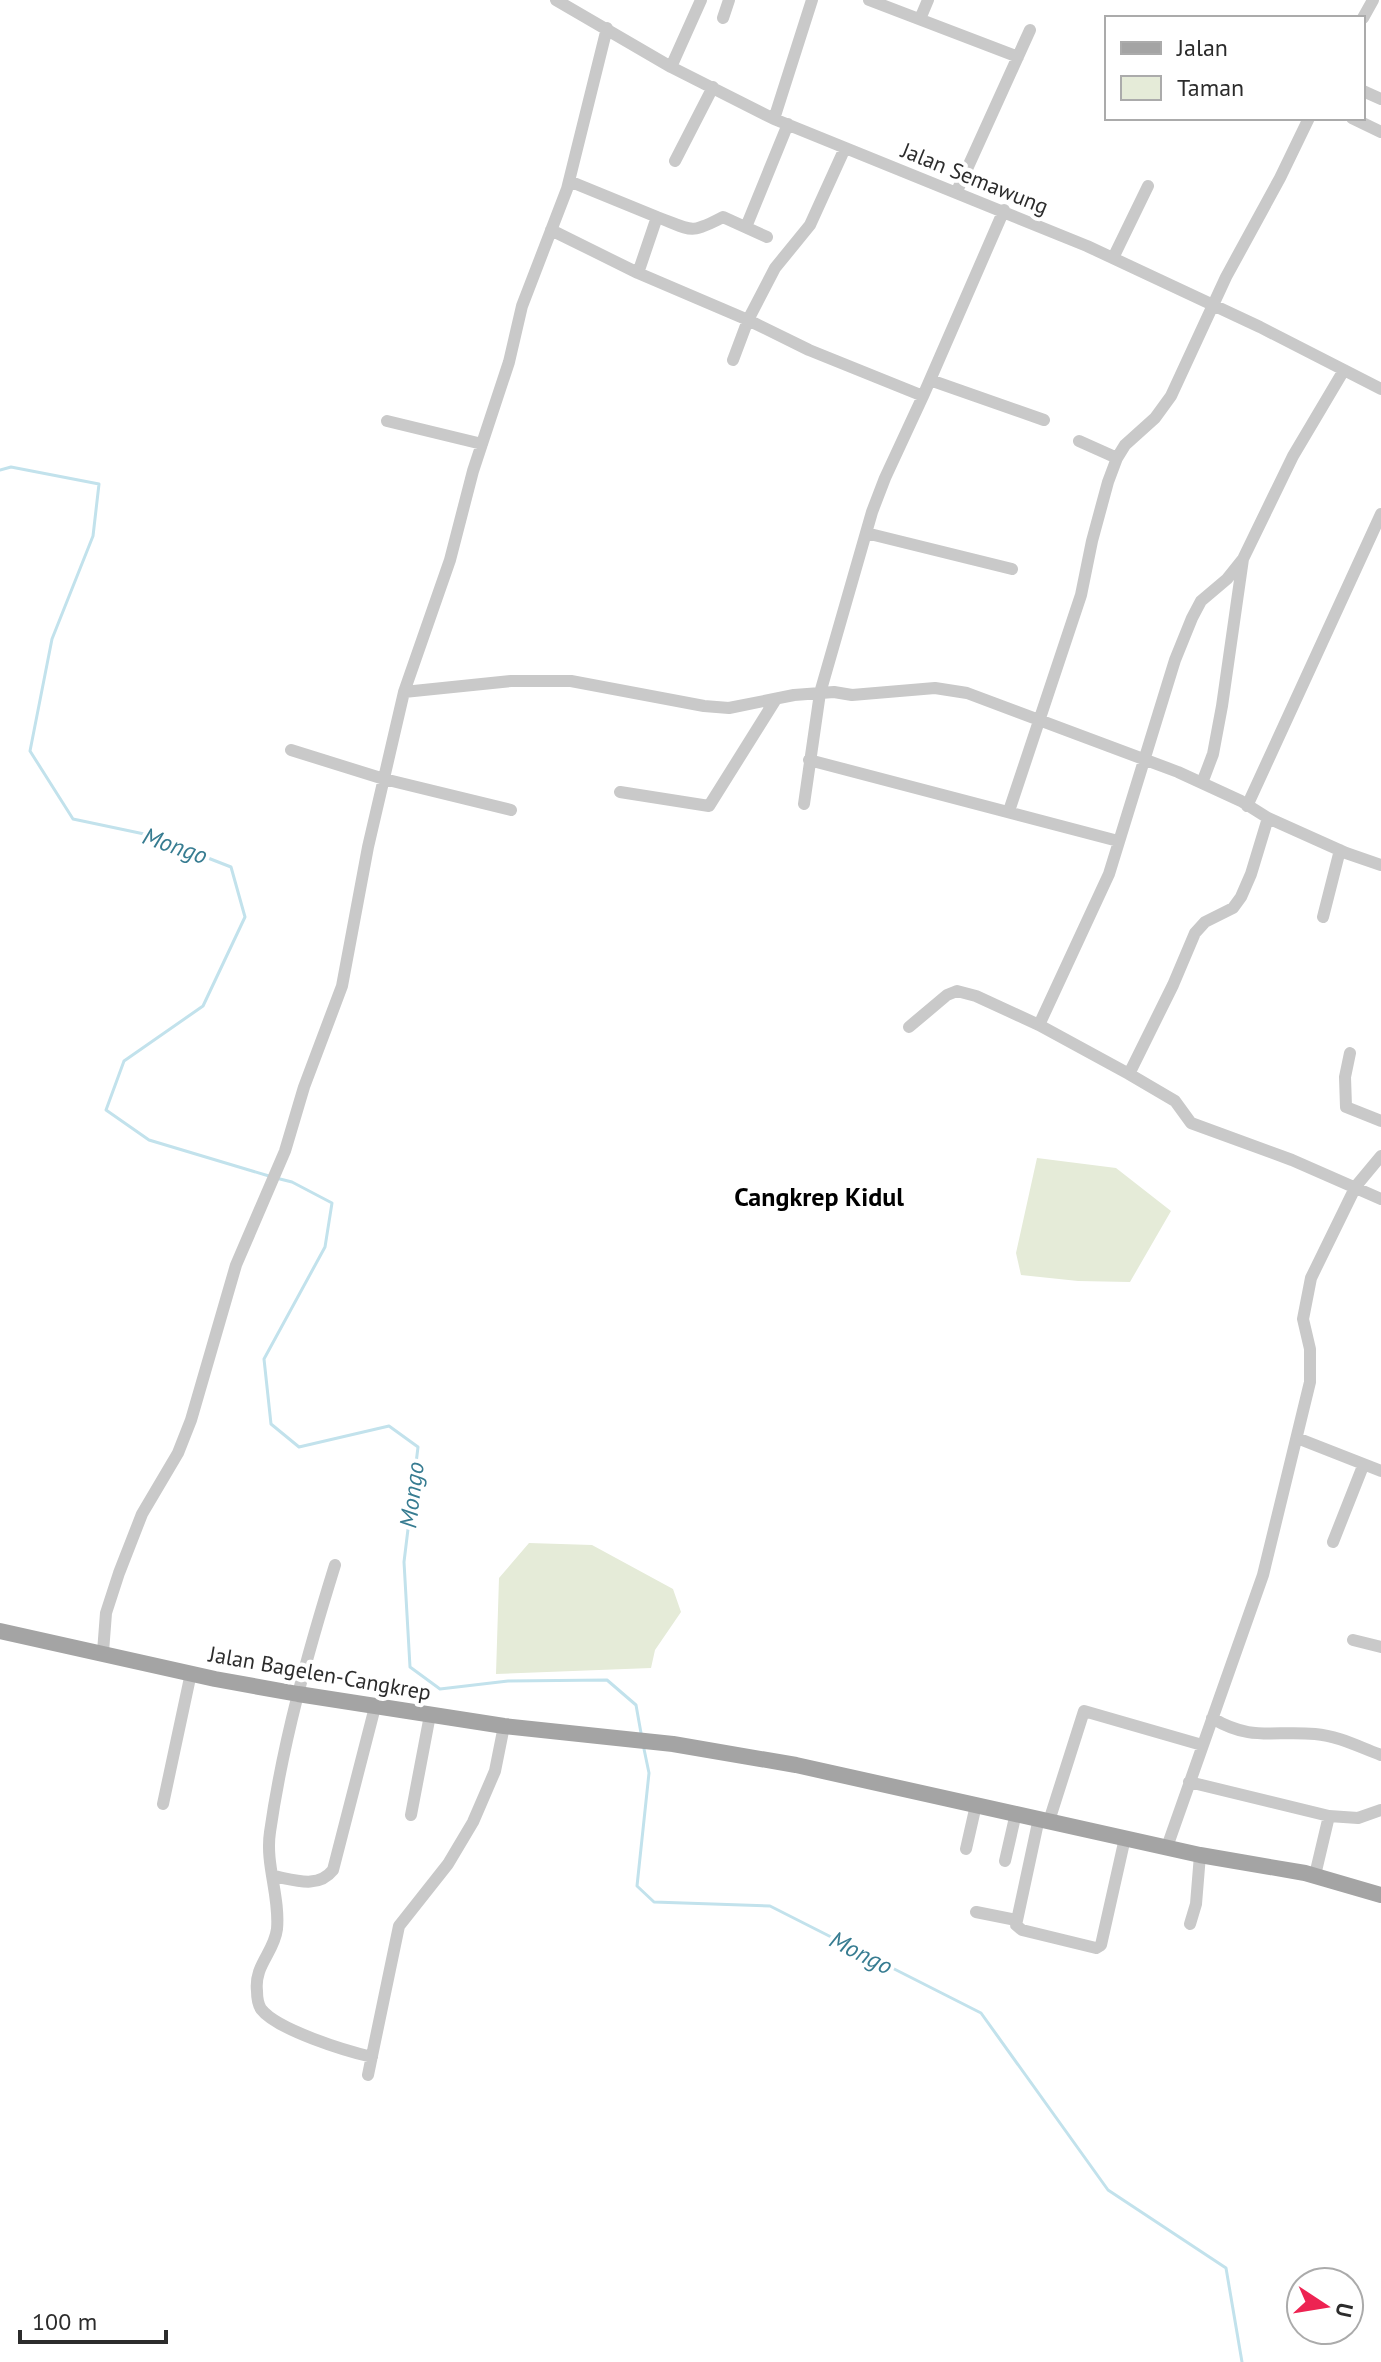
<svg xmlns="http://www.w3.org/2000/svg" width="1381" height="2362" font-family="'PT Sans',sans-serif">
  <style>
    .green { fill: #e5ebd8 }
    .lines { fill: none; stroke-linecap: round; stroke-linejoin: round }
    .stream { stroke: #c2e2ec; stroke-width: 3 }
    .minor { stroke: #c9c9c9; stroke-width: 12 }
    .major { stroke: #a4a4a4; stroke-width: 16 }
    .labels { text-anchor: middle; stroke-width: 8; stroke-linejoin: round; paint-order: stroke }
    .street-label { font-size: 22px; fill: #2c2c2c; stroke: #fff }
    .water-label { font-size: 24px; font-style: italic; fill: #377c91; stroke: #fff }
    .quarter-label { font-size: 26px; font-weight: bold; fill: #000; stroke: #fff }
  </style>
  <rect width="100%" height="100%" fill="#fff"/>
  <path class="green" d="M1037 1158 1116 1168 1171 1211 1130 1282 1078 1281 1021 1275 1016 1253Z
    M529 1543 592 1545 673 1589 681 1612 655 1650 651 1668 496 1674 499 1578Z"/>
  <g class="lines">
    <path class="stream" d="M0 470 11 467 99 484 93 536 52 639 30 751 73 819 149 835 231 867 245 917 203 1006 124 1061 106 1110 149 1140 269 1176
      M276 1178 292 1182 332 1203 325 1247 264 1359 271 1424 299 1447 389 1426 418 1447 404 1562 410 1667 440 1689 508 1681 607 1680 636 1705 641 1733
      M644 1749 649 1773 637 1886 654 1902 770 1906 981 2013 1108 2190 1226 2268 1242 2362"/>
    <path class="minor" d="M556 0 671 67 774 119 1087 246 1260 327 1381 389
      M869 0 1018 57
      M723 18 729 0
      M1363 18 1373 0
      M920 19 928 0
      M671 67 701 0
      M1363 91 1381 99
      M1352 118 1381 132
      M774 119 812 0
      M845 148 810 225 775 268 748 320 809 350 923 396
      M675 161 713 87
      M569 181 657 217 638 273
      M957 191 1030 30
      M657 217C692 230 689 235 723 217L767 237
      M746 227 788 124
      M551 230 638 273 748 320 733 360
      M1113 258 1148 186
      M930 380 1044 420
      M387 421 482 444
      M1079 441 1117 458
      M866 533 1012 569
      M404 692 511 681H571L704 706 729 708 794 695 834 692 852 695 935 688 967 693 1178 772 1241 801 1268 818 1346 853 1381 865
      M291 750 384 779 511 810
      M809 760 1118 841
      M1202 783 1213 754 1222 706 1243 559 1293 456 1344 370
      M620 792 709 806 776 699
      M804 804 820 693 872 512 885 478 923 396 1004 210
      M1247 806 1381 514
      M1009 811 1081 595 1092 541 1108 482 1117 458 1125 445 1155 418 1171 396 1226 277 1280 178 1309 118
      M1323 917 1340 850
      M1039 1025 1109 874 1175 660 1192 618 1201 601 1227 579 1243 559
      M909 1027 947 995 957 991 976 996 1039 1025 1129 1074 1173 985 1195 933 1205 922 1233 908 1241 897 1251 874 1268 818
      M1350 1053 1345 1077 1346 1107 1381 1121
      M1129 1074 1175 1101 1191 1123 1292 1160 1381 1199
      M1297 1438 1381 1471
      M1333 1542 1363 1466
      M335 1565C308 1652 283 1741 270 1832 265 1864 280 1896 277 1929 274 1953 254 1965 257 1991 257 1997 258 2004 261 2009 277 2030 346 2051 372 2057
      M1353 1640 1381 1647
      M103 1652 106 1613 119 1573 142 1514 178 1453 191 1420 236 1265 285 1151 304 1087 342 986 368 847 404 692 450 560 473 471 509 362 522 306 567 189 607 28
      M1212 1718C1252 1742 1273 1730 1315 1734 1339 1736 1359 1747 1381 1755
      M1189 1782 1329 1816 1358 1818 1381 1810
      M163 1804 191 1673
      M411 1815 430 1715
      M1039 1818 1016 1925 1022 1930 1096 1948 1101 1945 1125 1838
      M1049 1821 1084 1711 1202 1745
      M1167 1847 1263 1575 1310 1382V1349L1303 1319 1311 1278 1356 1186 1381 1156
      M966 1849 976 1805
      M1005 1861 1016 1813
      M1315 1875 1329 1816
      M273 1876C295 1880 318 1889 333 1870L375 1707
      M976 1912 1016 1920
      M1190 1924 1196 1904 1200 1855
      M368 2075 399 1926 448 1864 473 1822 495 1771 504 1726"/>
    <path class="major" d="M0 1631 215 1679 298 1694 504 1726 673 1744 796 1765 1200 1855 1305 1873 1381 1895"/>
  </g>
  <g class="labels">
    <g class="street-label">
      <text transform="translate(975 178) rotate(22)" y="8">Jalan Semawung</text>
      <text transform="translate(320 1673) rotate(10)" y="8">Jalan Bagelen-Cangkrep</text>
    </g>
    <g class="water-label">
      <text transform="translate(175 846) rotate(19)" y="8">Mongo</text>
      <text transform="translate(412 1495) rotate(-83)" y="8">Mongo</text>
      <text transform="translate(861 1953) rotate(27)" y="8">Mongo</text>
    </g>
    <g class="quarter-label">
      <text x="819" y="1206">Cangkrep Kidul</text>
    </g>
  </g>
  <rect x="1105" y="16" width="260" height="104" fill="#ffffff" stroke="#ababab" stroke-width="2"/>
  <rect x="1121" y="42" width="40" height="12" fill="#a4a4a4" stroke="#ababab" stroke-width="2"/>
  <text x="1177" y="56" font-size="24" fill="#2c2c2c">Jalan</text>
  <rect x="1121" y="76" width="40" height="24" fill="#e5ebd8" stroke="#ababab" stroke-width="2"/>
  <text x="1177" y="96" font-size="24" fill="#2c2c2c">Taman</text>
  <g transform="translate(1325 2306) rotate(102)"><circle r="38" fill="#ffffff" stroke="#ababab" stroke-width="2"/>
  <path d="M0-6L14 30L0 20L-14 30Z" fill="#ed2352"/>
  <text y="-12" font-size="22" font-weight="bold" text-anchor="middle" fill="#2c2c2c">U</text>
  </g>
  <path d="M20 2330v12h146v-12" fill="none" stroke="#2c2c2c" stroke-width="4"/>
  <text x="32" y="2330" font-size="24" fill="#2c2c2c" stroke="#ffffff" stroke-width="6" paint-order="stroke">100 m</text>
</svg>
